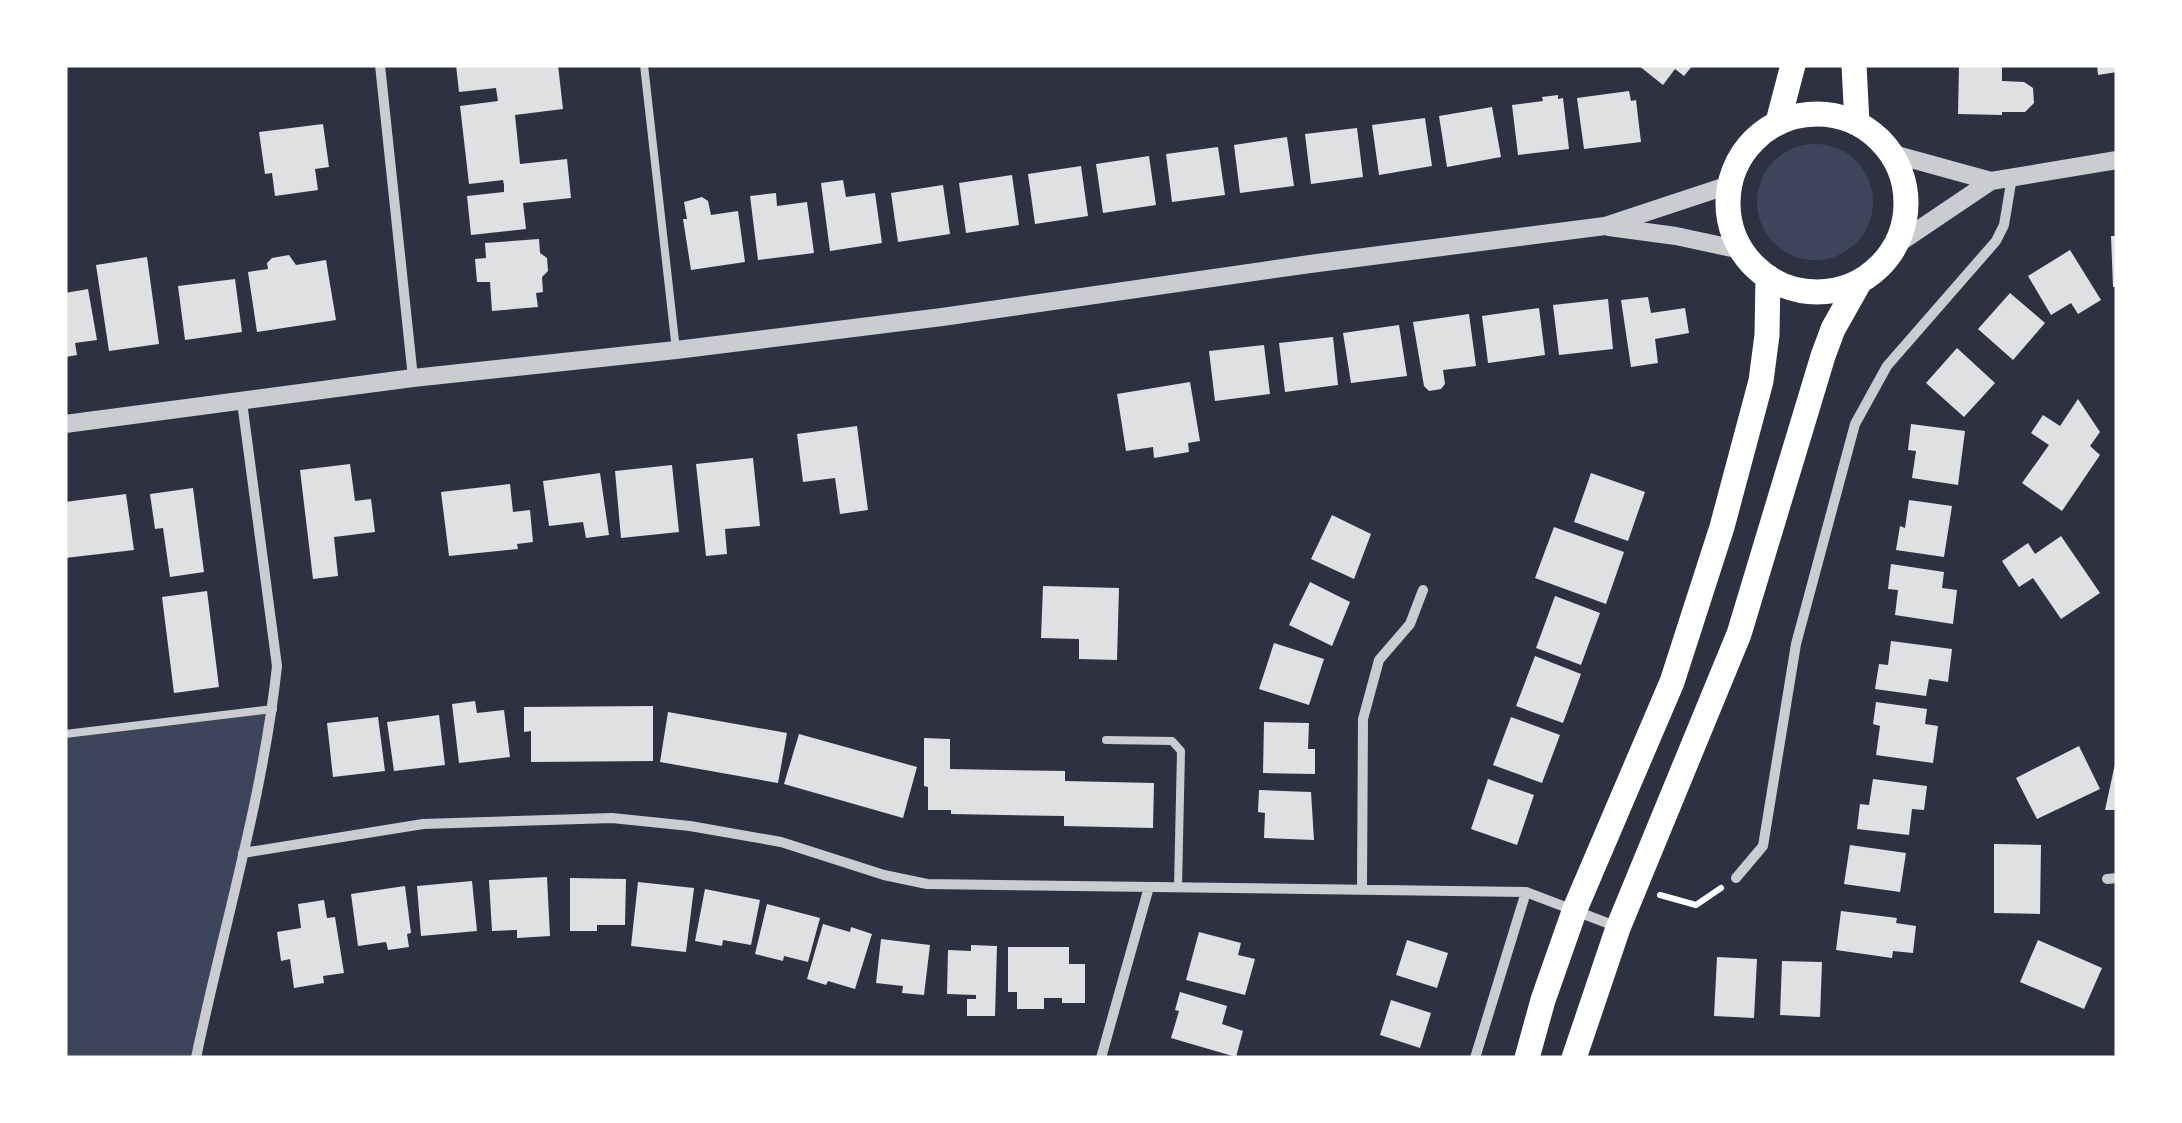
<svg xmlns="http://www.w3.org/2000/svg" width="2182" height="1123" font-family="Quicksand,sans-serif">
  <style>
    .green { fill: #3c4559 }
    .building { fill: #e0e0e3 }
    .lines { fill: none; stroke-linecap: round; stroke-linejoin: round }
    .path { stroke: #fff; stroke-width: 6 }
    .service { stroke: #caccd0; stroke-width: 8 }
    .minor { stroke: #caccd0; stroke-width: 10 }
    .tertiary { stroke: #caccd0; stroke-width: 18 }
    .primary { stroke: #fff; stroke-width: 25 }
  </style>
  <rect width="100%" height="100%" fill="#2d3142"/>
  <path class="green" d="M1757 202a58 58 0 1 1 116 0a58 58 0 1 1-116 0Z
    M273 709 196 1058H65V734Z"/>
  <path class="building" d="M456 65H558L563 109 515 115 520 164 567 159 571 198 523 203 526 229 471 235 467 196 504 192V185L503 180 469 184 460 106 498 101 496 88 459 92Z
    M1638 65H1693L1684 76 1675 69 1663 85Z
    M1959 65H2002V81L2024 82 2033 88 2034 103 2025 112H2002V115L1958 114Z
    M2097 65H2117V72L2098 75Z
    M1629 91 1631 101 1636 100 1641 142 1584 149 1577 98Z
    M1558 95V99L1563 98 1569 149 1518 155 1512 105 1543 101 1542 97Z
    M1492 107 1501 157 1447 167 1439 116Z
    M1425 118 1432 166 1379 175 1372 125Z
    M323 124 329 167 315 169 318 190 275 196 272 173 265 174 259 132Z
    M1357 128 1363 177 1311 184 1305 134Z
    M1287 137 1294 186 1240 193 1234 145Z
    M1218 147 1225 195 1172 202 1166 154Z
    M1149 156 1156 205 1103 213 1096 164Z
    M1081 166 1088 216 1035 224 1028 174Z
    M1012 175 1019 225 966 233 959 183Z
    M843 180 846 197 875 193 882 243 830 251 821 183Z
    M943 185 950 234 898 242 891 193Z
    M776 193 777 206 807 202 814 253 758 260 750 196Z
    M702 197 708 201 711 215 738 211 745 262 691 270 683 219H687L684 202Z
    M2111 236H2117V287H2113Z
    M539 239 540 253 547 258 548 271 542 277 543 292 536 293 538 307 492 311 490 282H477L475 259 486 258 485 243Z
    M2070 250 2101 300 2078 314 2071 303 2051 315 2028 276Z
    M289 255 296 265 326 260 336 320 257 332 248 272 268 269 267 263 272 258Z
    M147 257 159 344 109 351 96 265Z
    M235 279 242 332 185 340 178 286Z
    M88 289 97 340 75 343 77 355 65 357V293Z
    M2010 293 2045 323 2013 360 1978 329Z
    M1648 297 1651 313 1685 308 1689 333 1655 339 1658 363 1631 367 1621 300Z
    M1608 299 1613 349 1559 355 1553 305Z
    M1539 308 1545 355 1488 363 1482 316Z
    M1469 314 1476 366 1443 370 1445 384 1441 389 1429 391 1424 386 1413 322Z
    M1399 325 1407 376 1351 383 1343 333Z
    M1333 337 1338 385 1285 392 1279 343Z
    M1264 345 1270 394 1215 401 1209 351Z
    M1957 348 1995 383 1964 417 1926 383Z
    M1190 382 1200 441 1188 443 1189 452 1154 458 1153 447 1126 451 1117 394Z
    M2078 399 2100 432 2090 446 2100 455 2062 511 2022 483 2049 445 2031 433 2043 415 2060 426Z
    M1911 424 1965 431 1958 485 1912 478 1916 451 1908 450Z
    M857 426 868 510 840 514 835 478 803 482 797 434Z
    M753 458 760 526 725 529 727 554 706 556 696 464Z
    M350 464 355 501 371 499 375 532 334 537 338 576 313 579 300 470Z
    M672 465 679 532 621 538 615 471Z
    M600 473 609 535 586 538 583 522 549 526 543 481Z
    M1591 473 1645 492 1628 541 1574 522Z
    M510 484 513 512 530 510 533 542 517 544 518 549 449 556 441 492Z
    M193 488 204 572 170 577 163 528 155 529 150 494Z
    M126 494 134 550 65 558V502Z
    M1909 500 1952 506 1944 557 1896 550 1900 526 1905 528Z
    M1332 515 1371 534 1354 579 1311 559Z
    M1554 527 1624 552 1606 604 1535 578Z
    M2061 536 2100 593 2061 619 2033 578 2019 587 2002 561 2028 543 2035 554Z
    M1891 564 1944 572 1942 588 1957 590 1953 624 1895 615 1898 590 1888 589Z
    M1310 582 1350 602 1332 646 1289 625Z
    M1043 586 1119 588 1117 660 1079 659V639L1041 638Z
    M207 591 219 687 174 693 162 597Z
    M1555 596 1600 613 1581 665 1536 648Z
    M1891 641 1952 649 1948 682 1929 679 1926 696 1875 689 1879 664 1888 665Z
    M1274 643 1324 659 1309 705 1259 689Z
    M1535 656 1581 674 1563 723 1516 706Z
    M475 701 477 713 504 710 510 757 459 763 452 704Z
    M1876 702 1927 709 1925 724 1938 726 1933 763 1876 755 1880 726 1873 724Z
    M653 706V761L531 762V731L524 732V707Z
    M668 712 787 733 778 783 660 762Z
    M439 715 445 765 394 771 387 722Z
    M378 717 385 771 333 777 327 723Z
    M1511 717 1560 735 1542 783 1493 765Z
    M1264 722 1309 723 1308 749H1315V774L1263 773Z
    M799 734 917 767 903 818 784 784Z
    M924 738 950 739V769L1065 771V781L1154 783 1153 828 1064 826V816L951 814V810H928V787L924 786Z
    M2079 746 2100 789 2037 819 2016 778Z
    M2115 764 2117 810H2105Z
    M1488 779 1534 795 1517 845 1471 829Z
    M1873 779 1927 786 1924 810 1912 809 1909 835 1857 829 1860 804 1869 805Z
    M1259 790 1311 792 1314 840 1264 838 1265 813 1258 812Z
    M1994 844 2041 845 2040 914 1994 913Z
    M1850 845 1906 853 1900 892 1844 884Z
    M547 877 550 936 517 938V930L492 931 489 880Z
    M570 878 626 879 625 925H597V931H570Z
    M472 881 477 931 421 936 417 886Z
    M638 882 694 888 686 952 631 946Z
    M405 886 411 933 407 934 409 947 388 950 386 942 358 946 351 894Z
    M705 889 760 900 751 945 723 940 722 946 695 941Z
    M324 900 327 918 335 917 344 973 323 976 324 983 294 988 290 959 281 961 277 932 301 928 298 904Z
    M767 904 820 918 808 962 784 956 783 961 755 954Z
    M1841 911 1897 918 1896 923 1916 926 1913 953 1893 951 1892 958 1836 950Z
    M823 924 850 932 851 927 872 934 855 989 828 981 826 985 807 979Z
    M1199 932 1241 943 1238 955 1255 959 1245 995 1186 980Z
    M881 939 930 945 924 995 902 993 903 986 876 983Z
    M1407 940 1448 953 1437 988 1396 975Z
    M2038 940 2102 968 2084 1009 2020 982Z
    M971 945 997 946 995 1016H967V999H976V995L947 994 948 950 971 951Z
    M1008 947H1069V964H1085V1003H1062V998H1044V1009H1017V992H1008Z
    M1717 957 1757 959 1754 1018 1714 1016Z
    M1782 961 1822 962 1820 1017 1780 1015Z
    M1180 992 1227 1006 1222 1024 1243 1031 1236 1057 1171 1038 1179 1011 1175 1010Z
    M1391 1000 1431 1013 1420 1048 1380 1035Z"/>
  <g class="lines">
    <path class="path" d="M1660 895 1696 905 1721 888"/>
    <path class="service" d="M644 65 676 350
      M65 734 273 709
      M1106 740 1172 741 1181 751 1178 887"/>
    <path class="minor" d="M380 65 413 378
      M243 853 423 824 612 818 690 826 781 842 884 875 927 884 1526 892 1615 926
      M1736 878 1763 846 1796 644 1855 424 1887 366 1996 241 2004 225 2012 177
      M2107 879 2117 878
      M1362 887 1363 719 1379 660 1410 624 1423 590
      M196 1058C223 928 263 798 277 666L242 402
      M1101 1058 1149 887
      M1475 1058 1526 892"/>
    <path class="tertiary" d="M1893 154 1991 181
      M1609 227 1676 236 1741 250
      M1896 245 1991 181 2117 160
      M65 424 413 378 676 350 942 317 1310 264 1605 226 1729 185"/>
    <path class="primary" d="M1854 65 1857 123
      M1728 203a89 89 0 1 1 178 0a89 89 0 1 1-178 0Z
      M1778 122 1793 65
      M1527 1058 1543 1000 1575 909 1672 682 1722 527 1761 381 1767 335 1768 277
      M1574 1058 1618 928 1739 634 1823 356 1833 329 1860 281"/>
  </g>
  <rect width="2182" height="1123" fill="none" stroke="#ffffff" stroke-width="135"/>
</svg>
